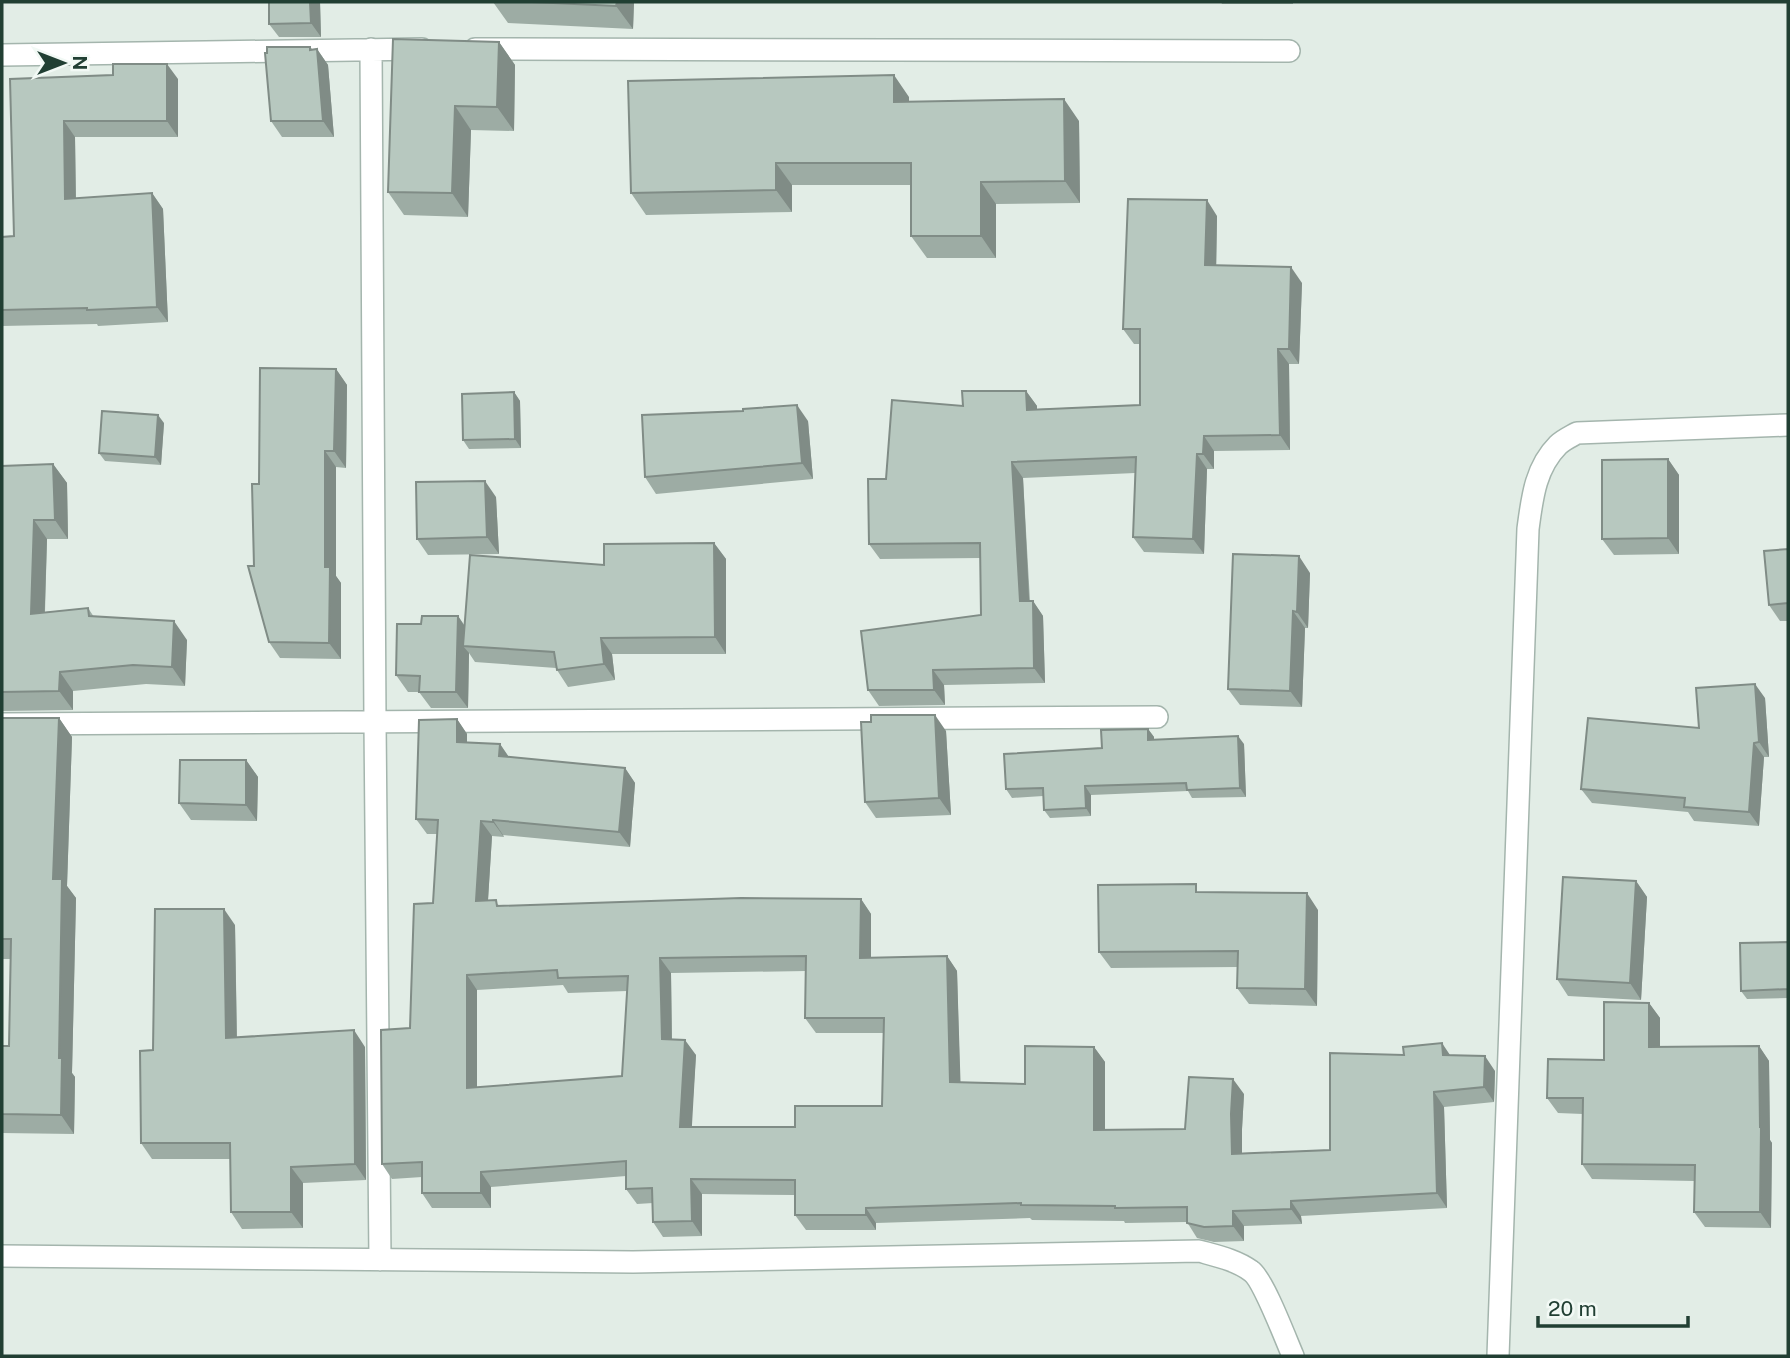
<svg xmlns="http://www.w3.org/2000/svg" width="1790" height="1358" font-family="'Public Sans',sans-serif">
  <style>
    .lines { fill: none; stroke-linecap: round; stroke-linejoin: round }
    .street-casing { stroke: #a4b5ad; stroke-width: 24 }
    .street { stroke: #fff; stroke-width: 21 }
    .wall { fill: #9daca4; fill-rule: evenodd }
    .shaded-wall { fill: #808c86 }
    .building { fill: #b7c8bf; stroke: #808c86; stroke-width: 2; fill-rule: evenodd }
  </style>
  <rect width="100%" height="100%" fill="#e2ede6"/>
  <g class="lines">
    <defs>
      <path id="street" d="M371 49 375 722 380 1260
        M475 49 1289 51
        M2 55 422 49
        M2 724 1157 717
        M2 1256 633 1262 1199 1251C1217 1256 1236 1260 1251 1271 1263 1279 1286 1340 1293 1356
        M1498 1356 1528 529C1532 499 1535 468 1558 445 1563 440 1570 437 1577 433L1788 425"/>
    </defs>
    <use href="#street" class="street-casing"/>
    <use href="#street" class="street"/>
  </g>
  <path class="wall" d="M269 2H320L321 37H279L269 24Z
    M493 2H634L633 29 508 23Z
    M1221 2H1293V4H1222Z
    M499 42 515 65 514 131 471 130 468 217 404 215 388 192Z
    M310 47 312 49H317L328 65 334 137H282L271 121Z
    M10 79H178V137H75L76 199 152 193 163 209 168 322 98 326 97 324 2 326V237L14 236Z
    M909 97V101L1079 121 1080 203 996 204V258H927L911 236V185H792V212L646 215 631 193Z
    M1217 216 1216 265 1302 283 1299 364H1289L1290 450 1214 451V469H1207L1204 554 1144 552 1133 537 1135 473 1023 478 1030 601H1033L1043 616 1045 683 944 685 945 705 879 706 868 690 981 615 980 558 880 559 869 544 886 479 963 406 1026 391 1037 406V409L1140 405V344H1134L1123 329Z
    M336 369 347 385 346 468 336 467V576L341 583V659L280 658 269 642 259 484Z
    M514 392 520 401 521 448 469 449 463 440Z
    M808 421 813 479 656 494 645 477Z
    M164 423 161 465 105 461 99 453Z
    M1668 459 1679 475V554L1614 555 1602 539Z
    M53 464 67 483 68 539H47L45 612 88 608 94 617 187 640 185 686 146 684 73 691V710L2 711V466Z
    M496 497 499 554 428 555 417 539Z
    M714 543 726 559V654H612L615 680 568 687 557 670 556 668 475 662 469 653 468 708H431L419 692H408L396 675 421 624 458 616 465 626 604 565Z
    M1788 549V621H1780L1769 605Z
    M1310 573 1308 628H1305L1302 707 1240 705 1228 689Z
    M1765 698 1769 757H1764L1759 826 1694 821 1688 812 1592 803 1581 789 1699 728Z
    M2 718H59L72 737 67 886 76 898 72 1073 75 1077 74 1134 2 1133V1046H9L11 959H2Z
    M457 719 467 734V743L500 744 509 757 625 768 635 783 630 847 503 835 504 837 492 836 488 900 501 906 861 899 871 914V958L947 956 957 971 960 1082 1025 1084 1094 1047 1105 1062V1130L1185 1129 1244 1094 1242 1129V1153L1330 1150 1450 1055 1495 1071 1494 1102 1444 1107 1447 1208 1301 1216 1302 1224 1244 1226V1241L1214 1242 1197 1238 1187 1222 1125 1223 1124 1221 1032 1220 1030 1218 876 1223V1230H806L795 1215V1195L702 1194V1236L663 1237 653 1222V1203L637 1204 626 1189V1176L491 1187V1208H432L422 1193V1177L392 1179 382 1164 410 1028 433 903 437 834H427L416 819ZM806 971 805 1018 816 1033H884L882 1106 795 1127H691L696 1055 672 1039 671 973ZM563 985 568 993 627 991 622 1076 477 1088V990Z
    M871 722 946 731 951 815 876 818 865 802Z
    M1148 729 1154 737V740L1244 744 1246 797 1192 798 1188 791 1091 795V816L1050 818 1044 810 1043 796 1012 798 1006 789Z
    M246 760 258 777 257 821 191 820 179 803Z
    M1636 881 1647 897 1641 1000 1568 996 1557 979Z
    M1201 892 1318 910 1317 1006 1249 1004 1237 988 1238 967 1111 968 1099 952Z
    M235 925 237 1037 365 1047 366 1180 303 1183V1228L242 1229 231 1212 230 1159H152L141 1143 153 1050Z
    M1788 942V998L1747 999 1741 991Z
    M1649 1003 1660 1018V1047L1759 1046 1769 1061 1770 1140 1772 1143 1771 1228 1705 1227 1694 1212V1181L1592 1179 1582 1164 1583 1114 1558 1113 1547 1098 1604 1060Z"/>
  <path class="shaded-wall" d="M310 2H320L321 37 311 23Z
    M617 2H634L633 29 616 6Z
    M499 42 515 65 514 131 497 107Z
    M310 47 317 57V49L328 65 334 137 323 121Z
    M167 64 178 79V137L167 121Z
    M894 75 909 97V123L894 102Z
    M1064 99 1079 121 1080 203 1065 181Z
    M455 106 471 130 468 217 452 193Z
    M64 121 75 137 76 215 65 199Z
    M776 163 792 185V212L776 190Z
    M981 182 996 204V258L981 236Z
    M152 193 163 209 168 322 157 307Z
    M1207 200 1217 216 1216 280 1205 265Z
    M1291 267 1302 283 1299 364 1289 349Z
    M1278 349 1289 364 1290 450 1280 435Z
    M336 369 347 385 346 468 334 451Z
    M1026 391 1037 406V425L1027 410Z
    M514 392 520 401 521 448 515 439Z
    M797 405 808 421 813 479 802 463Z
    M158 415 164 423 161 465 155 457Z
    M1204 436 1214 451V469L1203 454Z
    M325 451 336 467V576L341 583V659L329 643 325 567Z
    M1197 454 1207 469 1204 554 1193 539Z
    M1668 459 1679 475V554L1668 538Z
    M1012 462 1023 478 1030 617 1020 601Z
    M53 464 67 483 68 539 55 520Z
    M485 481 496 497 499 554 487 537Z
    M34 520 47 539 44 633 31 614Z
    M714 543 726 559V654L715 637Z
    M1299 556 1310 573 1308 628 1297 612Z
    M1033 601 1043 616 1045 683 1034 668Z
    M1293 611 1305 628 1302 707 1290 691Z
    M458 616 469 633 463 646 469 653 468 708 456 692Z
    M174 621 187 640 185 686 172 667Z
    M601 638 612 654 615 680 604 664Z
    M933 670 944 685 945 705 934 690Z
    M60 672 73 691V710L59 691Z
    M1755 684 1765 698 1769 757 1759 742Z
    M935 715 946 731 951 815 939 798Z
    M59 718 72 737 67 886 76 898 72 1073 75 1077 74 1134 61 1115 59 1058 53 879Z
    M457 719 467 734V757L457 742Z
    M1148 729 1154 737V749L1148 740Z
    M1238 736 1244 744 1246 797 1240 788Z
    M1754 743 1764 757 1759 826 1749 812Z
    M500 744 510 759 499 756Z
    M246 760 258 777 257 821 246 805Z
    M625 768 635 783 630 847 619 832Z
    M1085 786 1091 795V816L1086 808Z
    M493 820 503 835 504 837 493 822Z
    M481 821 492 836 487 916 476 901Z
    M1636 881 1647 897 1641 1000 1630 983Z
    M1307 893 1318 910 1317 1006 1305 989Z
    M861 899 871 914V973L860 958Z
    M224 909 235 925 237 1054 226 1038Z
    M947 956 957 971 961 1097 950 1082Z
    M660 958 671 973 672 1054 662 1039Z
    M467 975 477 990V1103L467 1088Z
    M1649 1003 1660 1018V1062L1649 1047Z
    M354 1030 365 1047 366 1180 355 1164Z
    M685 1040 696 1055 691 1142 680 1127Z
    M1442 1043 1452 1058 1443 1055Z
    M1759 1046 1769 1061 1770 1140 1772 1143 1771 1228 1760 1212Z
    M1094 1047 1105 1062V1145L1094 1130Z
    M1485 1056 1495 1071 1494 1102 1484 1087Z
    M1233 1079 1244 1094 1242 1129V1169L1232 1154 1231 1114Z
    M1434 1092 1444 1107 1447 1208 1437 1193Z
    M291 1167 303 1183V1228L291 1212Z
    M481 1172 491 1187V1208L481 1193Z
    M691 1179 702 1194V1236L692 1221Z
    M1291 1201 1301 1216 1302 1224 1291 1209Z
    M866 1208 876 1223V1230L866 1215Z
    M1233 1211 1244 1226V1241L1233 1226Z"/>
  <path class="building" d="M269 2H310L311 23 269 24Z
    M532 2H617L616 6Z
    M393 39 499 42 497 107 455 106 452 193 388 192Z
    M267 47H310V50L317 49 323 121H271L265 53H267Z
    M113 64H167V121H64L65 199 152 193 157 307 87 310V308L2 310V237L14 236 10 79 113 75Z
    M894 75V102L1064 99 1065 181 981 182V236H911V163H776V190L631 193 628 81Z
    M1128 199 1207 200 1205 265 1291 267 1289 349H1278L1280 435 1204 436 1203 454H1197L1193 539 1133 537 1136 457 1012 462 1020 601H1033L1034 668 933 670 934 690H868L861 631 981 615 980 543 869 544 868 479H886L892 400 963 406 962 391H1026L1027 410 1140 405V329H1123Z
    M260 368 336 369 334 451H325V567H330L329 643 269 642 248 566H254L252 484H259Z
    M514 392 515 439 463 440 462 394Z
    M797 405 802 463 645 477 642 415 743 411V409Z
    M102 411 158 415 155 457 99 453Z
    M1668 459V538L1602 539V460Z
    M53 464 55 520H34L31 614 88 608 89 616 174 621 172 667 133 665 60 672 59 691 2 692V466Z
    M485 481 487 537 417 539 416 482Z
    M714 543 715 637 601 638 604 664 557 670 554 652 463 646 470 555 604 565V544Z
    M1788 549V603L1769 605 1764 551Z
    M1233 554 1299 556 1297 612 1293 611 1290 691 1228 689Z
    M422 616H458L456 692H419L420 676 396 675 397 624H421Z
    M1755 684 1759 742 1754 743 1749 812 1684 807 1685 798 1581 789 1588 718 1699 728 1696 688Z
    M871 715H935L939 798 865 802 861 722H871Z
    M2 718H59L53 879H62L59 1058H62L61 1115 2 1114V1046H9L11 939H2Z
    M457 719V742L500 744 499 756 625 768 619 832 493 820V822L481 821 476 901 496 900 497 906 741 898 861 899 860 958 947 956 950 1082 1025 1084V1046L1094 1047V1130L1185 1129 1189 1077 1233 1079 1231 1114 1232 1154 1330 1150V1053L1404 1055 1403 1047 1442 1043 1443 1055 1485 1056 1484 1087 1434 1092 1437 1193 1291 1201V1209L1233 1211V1226L1204 1227 1187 1223V1207L1115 1208V1206L1021 1205V1203L866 1208V1215H795V1180L691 1179 692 1221 653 1222 652 1188 626 1189V1161L481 1172V1193H422V1162L382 1164 381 1030 410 1028 414 904 433 903 438 820 416 819 419 720ZM806 956 805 1018H884L882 1106H795V1127H680L685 1040 662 1039 660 958ZM557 970 558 978 628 976 622 1076 467 1088V975Z
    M1148 729V740L1238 736 1240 788 1187 790 1186 783 1085 786 1086 808 1044 810 1043 788 1006 789 1004 754 1102 748 1101 730Z
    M180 760H246V805L179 803Z
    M1563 877 1636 881 1630 983 1557 979Z
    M1196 884V892L1307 893 1305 989 1237 988 1238 951 1099 952 1098 885Z
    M155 909H224L226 1038 354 1030 355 1164 291 1167V1212H231L230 1143H141L140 1051 153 1050Z
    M1788 942V989L1741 991 1740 943Z
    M1604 1002 1649 1003V1047L1759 1046 1760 1127H1761L1760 1212H1694L1695 1165 1582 1164 1583 1098H1547L1548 1059 1604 1060Z"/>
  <rect width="1790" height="1358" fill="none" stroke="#213f33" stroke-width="7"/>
  <g transform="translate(63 63) rotate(90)" stroke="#f2f9f5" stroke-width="5" paint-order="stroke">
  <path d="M0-5L12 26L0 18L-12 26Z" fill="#213f33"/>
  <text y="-10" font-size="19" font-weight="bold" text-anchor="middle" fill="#213f33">N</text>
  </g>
  <path d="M1538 1316v10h150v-10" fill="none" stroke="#213f33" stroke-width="3.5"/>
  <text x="1548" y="1316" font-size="21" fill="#213f33" stroke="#f2f9f5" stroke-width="5" paint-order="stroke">20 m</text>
</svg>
